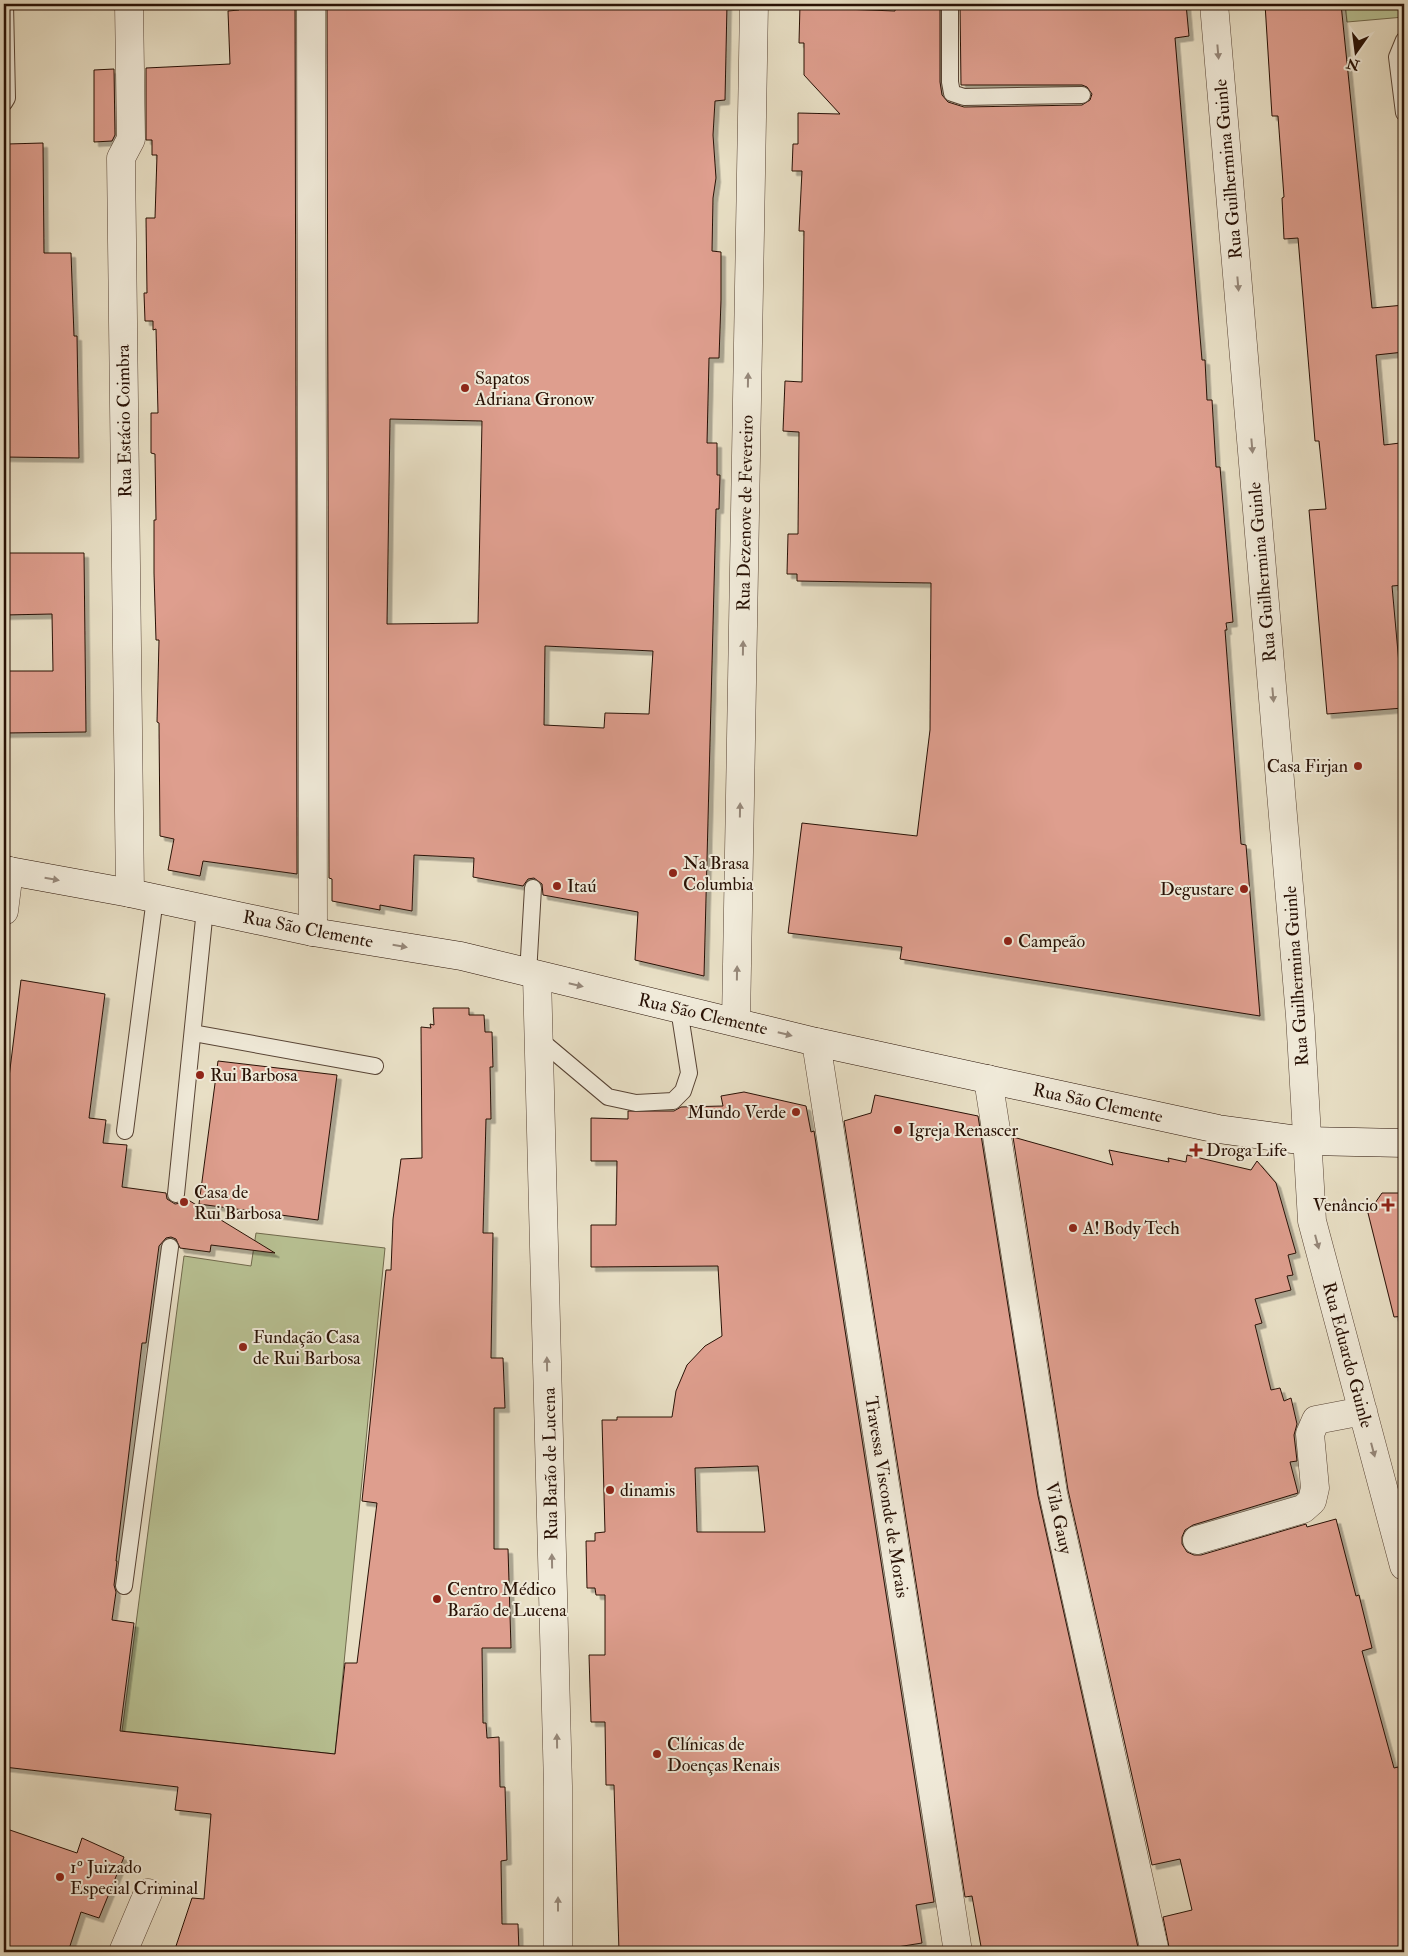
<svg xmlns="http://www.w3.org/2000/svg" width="1408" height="1956" font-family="'IM FELL Double Pica',serif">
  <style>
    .green { fill: #b8c193; stroke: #70694c }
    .building { fill: #de9e8e; stroke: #281105; fill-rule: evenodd; filter: url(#shadow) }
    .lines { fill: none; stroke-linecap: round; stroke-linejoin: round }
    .service-casing { stroke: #584435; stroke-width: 18 }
    .minor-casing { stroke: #584435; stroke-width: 29 }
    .secondary-casing { stroke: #281105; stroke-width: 29 }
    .service { stroke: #f0ead9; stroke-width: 16 }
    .minor { stroke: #f0ead9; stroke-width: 28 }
    .secondary { stroke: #f0ead9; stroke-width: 28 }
    .oneway { fill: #96887a }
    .poi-dot { fill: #8f2418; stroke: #f0ead9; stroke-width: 2 }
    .labels { text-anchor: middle; stroke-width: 4; stroke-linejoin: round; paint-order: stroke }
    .street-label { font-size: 18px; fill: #281105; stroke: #f0ead9 }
    .poi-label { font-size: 18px; fill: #281105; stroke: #f0ead9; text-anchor: start }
  </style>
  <defs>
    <filter id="shadow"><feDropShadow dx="4.5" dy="4.5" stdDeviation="0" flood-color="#0004"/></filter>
  </defs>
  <rect width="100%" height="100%" fill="#e8dfc5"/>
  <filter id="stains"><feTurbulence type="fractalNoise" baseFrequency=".004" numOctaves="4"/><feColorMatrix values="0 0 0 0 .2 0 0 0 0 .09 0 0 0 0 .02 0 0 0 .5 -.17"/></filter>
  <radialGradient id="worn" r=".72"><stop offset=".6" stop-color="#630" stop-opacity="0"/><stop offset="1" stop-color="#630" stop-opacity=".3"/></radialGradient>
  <path class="green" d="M1345 4H1404V17L1347 22Z
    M256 1233 385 1248 335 1754 122 1731 184 1256 251 1266Z"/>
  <path class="building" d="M239 4H295L297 874 203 861 200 876 168 870 174 839 160 836 159 723 157 722 159 640H156L154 573V520H156L155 454 151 453V413H158L156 329 153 330V321H145L144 293H147L146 218H155L157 155H152V140H146V68L230 64 228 11 239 10Z
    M327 4H727L725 100 715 101 713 135 716 178 713 198 712 251 721 252V300L719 358H709L707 443H717V475H720L719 509H716L704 976 635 960 638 912 543 895 542 884 534 878 528 879 523 886 473 877 474 858 414 855 412 911 380 905V910L332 901V879L329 878ZM390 419 482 421 478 623 387 624ZM545 646 653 651 649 714 605 713 604 728 544 725Z
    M800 4H843V9L895 11 896 4H940V82L942 95 948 102 964 107 1082 105 1090 100 1092 94 1087 87 1082 85H961L960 4H1186L1189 36 1175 38 1202 360H1205L1207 400H1212L1216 467H1220L1233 622 1226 623 1227 630H1225L1241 844 1246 845 1260 1016 900 959 902 947 788 933 802 823 917 836 930 730 931 583 797 581V574H787L788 534H798L799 432 783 431 785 381 802 382 804 231H799L802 171H792L793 144H798V113L840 114 804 75V43H799Z
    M1265 4H1341L1372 308 1404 305V352L1376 355 1384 445 1400 443 1404 456V585L1392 586 1403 708 1327 714 1309 510 1326 509 1319 441H1315L1298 238 1284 239 1282 198 1284 197 1278 116H1272Z
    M114 69 115 135 112 141 94 142V70Z
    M43 143 44 253H71L74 336H77L79 458 4 457V151H7V144Z
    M4 553H84L86 732 4 733V671H53L52 614 4 615Z
    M21 980 105 994 89 1118 106 1120 103 1143 127 1145 122 1187 166 1193 167 1199 175 1204 181 1203 185 1198 275 1253 211 1245 210 1252 180 1248 176 1239 171 1237 166 1238 159 1246 146 1343H142L116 1561H117L114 1585 116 1592 112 1620 134 1623 120 1731 335 1754 345 1663H357L377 1503 362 1501 386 1270H391L393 1219 401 1159 422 1158 421 1027 431 1028 430 1024 434 1025 433 1008H469V1015H484L485 1032H492L493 1067H490L491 1119H486L483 1233H493L491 1358H503L505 1408H494V1549H508L511 1648H482L483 1723H486L487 1738 499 1737 500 1787H505L507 1860 501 1861 502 1924H518L519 1952H174L192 1898 204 1899 211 1814 175 1810 178 1787 4 1767V1118Z
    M218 1061 337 1075 318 1220 199 1204Z
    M744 1092 806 1106 811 1132 814 1131 934 1902 916 1905 922 1943 891 1948V1952H619L614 1785H606L605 1722H591L589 1655H605V1595H596L595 1588H587L586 1541H595V1533L605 1532 602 1420H617V1417H672L676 1391 687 1365 705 1346 722 1336 718 1266 591 1267V1225H616L617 1161H591V1118L628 1119V1111H674L681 1107 723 1106 721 1096ZM758 1466 765 1532H697L695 1468Z
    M875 1095 978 1116 1038 1496 1139 1952H982L972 1896 965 1897 844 1121 871 1113Z
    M1013 1137 1113 1165 1109 1150 1169 1162 1168 1158 1186 1162 1187 1155 1251 1170 1257 1161 1276 1183 1296 1253 1288 1255 1293 1275 1287 1276 1291 1290 1255 1299 1262 1323 1255 1325 1271 1390 1280 1388 1284 1401 1291 1398 1297 1424 1294 1435 1297 1461 1290 1462 1298 1493 1193 1525 1185 1530 1182 1537V1544L1187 1552 1194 1555H1201L1306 1524 1307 1527 1336 1519 1356 1596 1359 1595 1372 1648 1362 1651 1394 1768 1398 1767 1400 1774 1404 1773V1952H1170L1163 1917 1192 1910 1180 1859 1152 1865 1068 1490Z
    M1382 1193H1404V1316L1394 1317 1368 1213Z
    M4 1828 77 1853 82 1838 124 1857 99 1918 81 1912 68 1952H4Z"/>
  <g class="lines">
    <defs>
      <path id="service" d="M950 4V82L952 93 964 97 1082 95
        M1404 40 1397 57 1404 113
        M4 103 7 98 5 4
        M528 974 533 888
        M193 1033 375 1066
        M539 1039 608 1097 636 1103 673 1101 683 1091 689 1073 679 1009
        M125 1131 155 898
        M176 1194 205 909
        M124 1586 170 1247"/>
      <path id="minor" d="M129 4 131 139 121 158 130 893
        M311 4 313 932
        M1214 4 1300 1016 1312 1221 1404 1566
        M4 911 9 871
        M537 976 558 1786V1952
        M736 1022 754 4
        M816 1042 958 1952
        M988 1079 1053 1493 1155 1952
        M1197 1540 1303 1509 1312 1501 1315 1488 1310 1434 1316 1420 1363 1411
        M123 1952 148 1893"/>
      <path id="secondary" d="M4 870 130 893 313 932 461 956 816 1042 1218 1129 1306 1141 1404 1143"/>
    </defs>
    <use href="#service" class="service-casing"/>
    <use href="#minor" class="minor-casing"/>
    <use href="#secondary" class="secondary-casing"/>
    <use href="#service" class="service"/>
    <use href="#minor" class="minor"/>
    <use href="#secondary" class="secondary"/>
  </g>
  <defs><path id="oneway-solid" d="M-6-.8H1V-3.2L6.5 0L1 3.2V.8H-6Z" transform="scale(1.25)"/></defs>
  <g class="oneway">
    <use href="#oneway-solid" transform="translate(1218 52) rotate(85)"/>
    <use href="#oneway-solid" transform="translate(1238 284) rotate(85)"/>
    <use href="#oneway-solid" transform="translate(748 380) rotate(-89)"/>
    <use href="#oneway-solid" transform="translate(1252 446) rotate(85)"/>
    <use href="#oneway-solid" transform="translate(743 648) rotate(-89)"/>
    <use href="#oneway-solid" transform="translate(1273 695) rotate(85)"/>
    <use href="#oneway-solid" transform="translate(740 810) rotate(-89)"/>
    <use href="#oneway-solid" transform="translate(52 879) rotate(10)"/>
    <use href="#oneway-solid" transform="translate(400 946) rotate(10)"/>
    <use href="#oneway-solid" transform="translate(737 973) rotate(-89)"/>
    <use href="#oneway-solid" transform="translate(576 985) rotate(13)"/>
    <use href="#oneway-solid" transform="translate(785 1034) rotate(14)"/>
    <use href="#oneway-solid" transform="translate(1317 1242) rotate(75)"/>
    <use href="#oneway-solid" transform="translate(547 1364) rotate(-91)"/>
    <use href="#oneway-solid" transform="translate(1373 1450) rotate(75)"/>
    <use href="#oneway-solid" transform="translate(552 1561) rotate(-91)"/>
    <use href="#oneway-solid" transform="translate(557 1741) rotate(-91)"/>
    <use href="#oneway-solid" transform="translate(558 1904) rotate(-90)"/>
  </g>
  <g class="poi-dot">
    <circle cx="465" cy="388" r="5"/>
    <circle cx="1358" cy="766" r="5"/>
    <circle cx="673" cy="873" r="5"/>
    <circle cx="557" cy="886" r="5"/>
    <circle cx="1244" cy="889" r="5"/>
    <circle cx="1008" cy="941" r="5"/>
    <circle cx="200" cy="1075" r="5"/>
    <circle cx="796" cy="1112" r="5"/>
    <circle cx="898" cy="1130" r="5"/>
    <path d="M1193.5 1142.5h5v5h5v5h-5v5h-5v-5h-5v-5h5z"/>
    <circle cx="184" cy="1202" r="5"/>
    <path d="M1385.5 1197.5h5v5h5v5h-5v5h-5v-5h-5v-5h5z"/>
    <circle cx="1073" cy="1228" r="5"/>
    <circle cx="243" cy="1347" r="5"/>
    <circle cx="610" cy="1490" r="5"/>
    <circle cx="437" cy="1599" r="5"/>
    <circle cx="657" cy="1754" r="5"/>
    <circle cx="60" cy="1877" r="5"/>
  </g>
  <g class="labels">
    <g class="street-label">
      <text transform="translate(1228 169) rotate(-95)" y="6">Rua Guilhermina Guinle</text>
      <text transform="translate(124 421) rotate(-91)" y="6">Rua Estácio Coimbra</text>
      <text transform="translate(745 513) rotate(-89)" y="6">Rua Dezenove de Fevereiro</text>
      <text transform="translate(1262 572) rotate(-95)" y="6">Rua Guilhermina Guinle</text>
      <text transform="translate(308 929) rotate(11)" y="6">Rua São Clemente</text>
      <text transform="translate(1296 976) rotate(-94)" y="6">Rua Guilhermina Guinle</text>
      <text transform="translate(703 1014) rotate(13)" y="6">Rua São Clemente</text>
      <text transform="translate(1098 1103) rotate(12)" y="6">Rua São Clemente</text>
      <text transform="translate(1348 1355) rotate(75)" y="6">Rua Eduardo Guinle</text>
      <text transform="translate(550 1464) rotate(-91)" y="6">Rua Barão de Lucena</text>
      <text transform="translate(887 1497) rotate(81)" y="6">Travessa Visconde de Morais</text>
      <text transform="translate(1059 1518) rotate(78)" y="6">Vila Gauy</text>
    </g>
    <g class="poi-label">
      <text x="475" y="384">Sapatos<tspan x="475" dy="21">Adriana Gronow</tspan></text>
      <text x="1348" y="772" text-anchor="end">Casa Firjan</text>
      <text x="683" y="869">Na Brasa<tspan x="683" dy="21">Columbia</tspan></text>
      <text x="567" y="892">Itaú</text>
      <text x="1234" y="895" text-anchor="end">Degustare</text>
      <text x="1018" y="947">Campeão</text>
      <text x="210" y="1081">Rui Barbosa</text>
      <text x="786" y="1118" text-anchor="end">Mundo Verde</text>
      <text x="908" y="1136">Igreja Renascer</text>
      <text x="1206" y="1156">Droga Life</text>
      <text x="194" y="1198">Casa de<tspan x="194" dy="21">Rui Barbosa</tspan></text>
      <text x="1378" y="1211" text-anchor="end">Venâncio</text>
      <text x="1083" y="1234">A! Body Tech</text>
      <text x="253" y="1343">Fundação Casa<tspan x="253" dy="21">de Rui Barbosa</tspan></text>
      <text x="620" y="1496">dinamis</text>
      <text x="447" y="1595">Centro Médico<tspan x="447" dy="21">Barão de Lucena</tspan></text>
      <text x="667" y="1750">Clínicas de<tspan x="667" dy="21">Doenças Renais</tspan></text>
      <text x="70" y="1873">1º Juizado<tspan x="70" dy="21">Especial Criminal</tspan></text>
    </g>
  </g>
  <rect width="1408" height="1956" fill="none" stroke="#e8dfc5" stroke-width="20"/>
  <rect x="5" y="5" width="1398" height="1946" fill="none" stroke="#281105" stroke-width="2.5"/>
  <rect x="10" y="10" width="1388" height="1936" fill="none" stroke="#281105"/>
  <g transform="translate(1356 52) rotate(194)" stroke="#f0ead9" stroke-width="4" paint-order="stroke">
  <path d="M0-4L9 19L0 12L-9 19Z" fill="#281105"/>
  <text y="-8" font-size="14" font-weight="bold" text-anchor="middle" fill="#281105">N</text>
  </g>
  <rect width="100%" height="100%" filter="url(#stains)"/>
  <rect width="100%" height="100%" fill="url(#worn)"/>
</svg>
